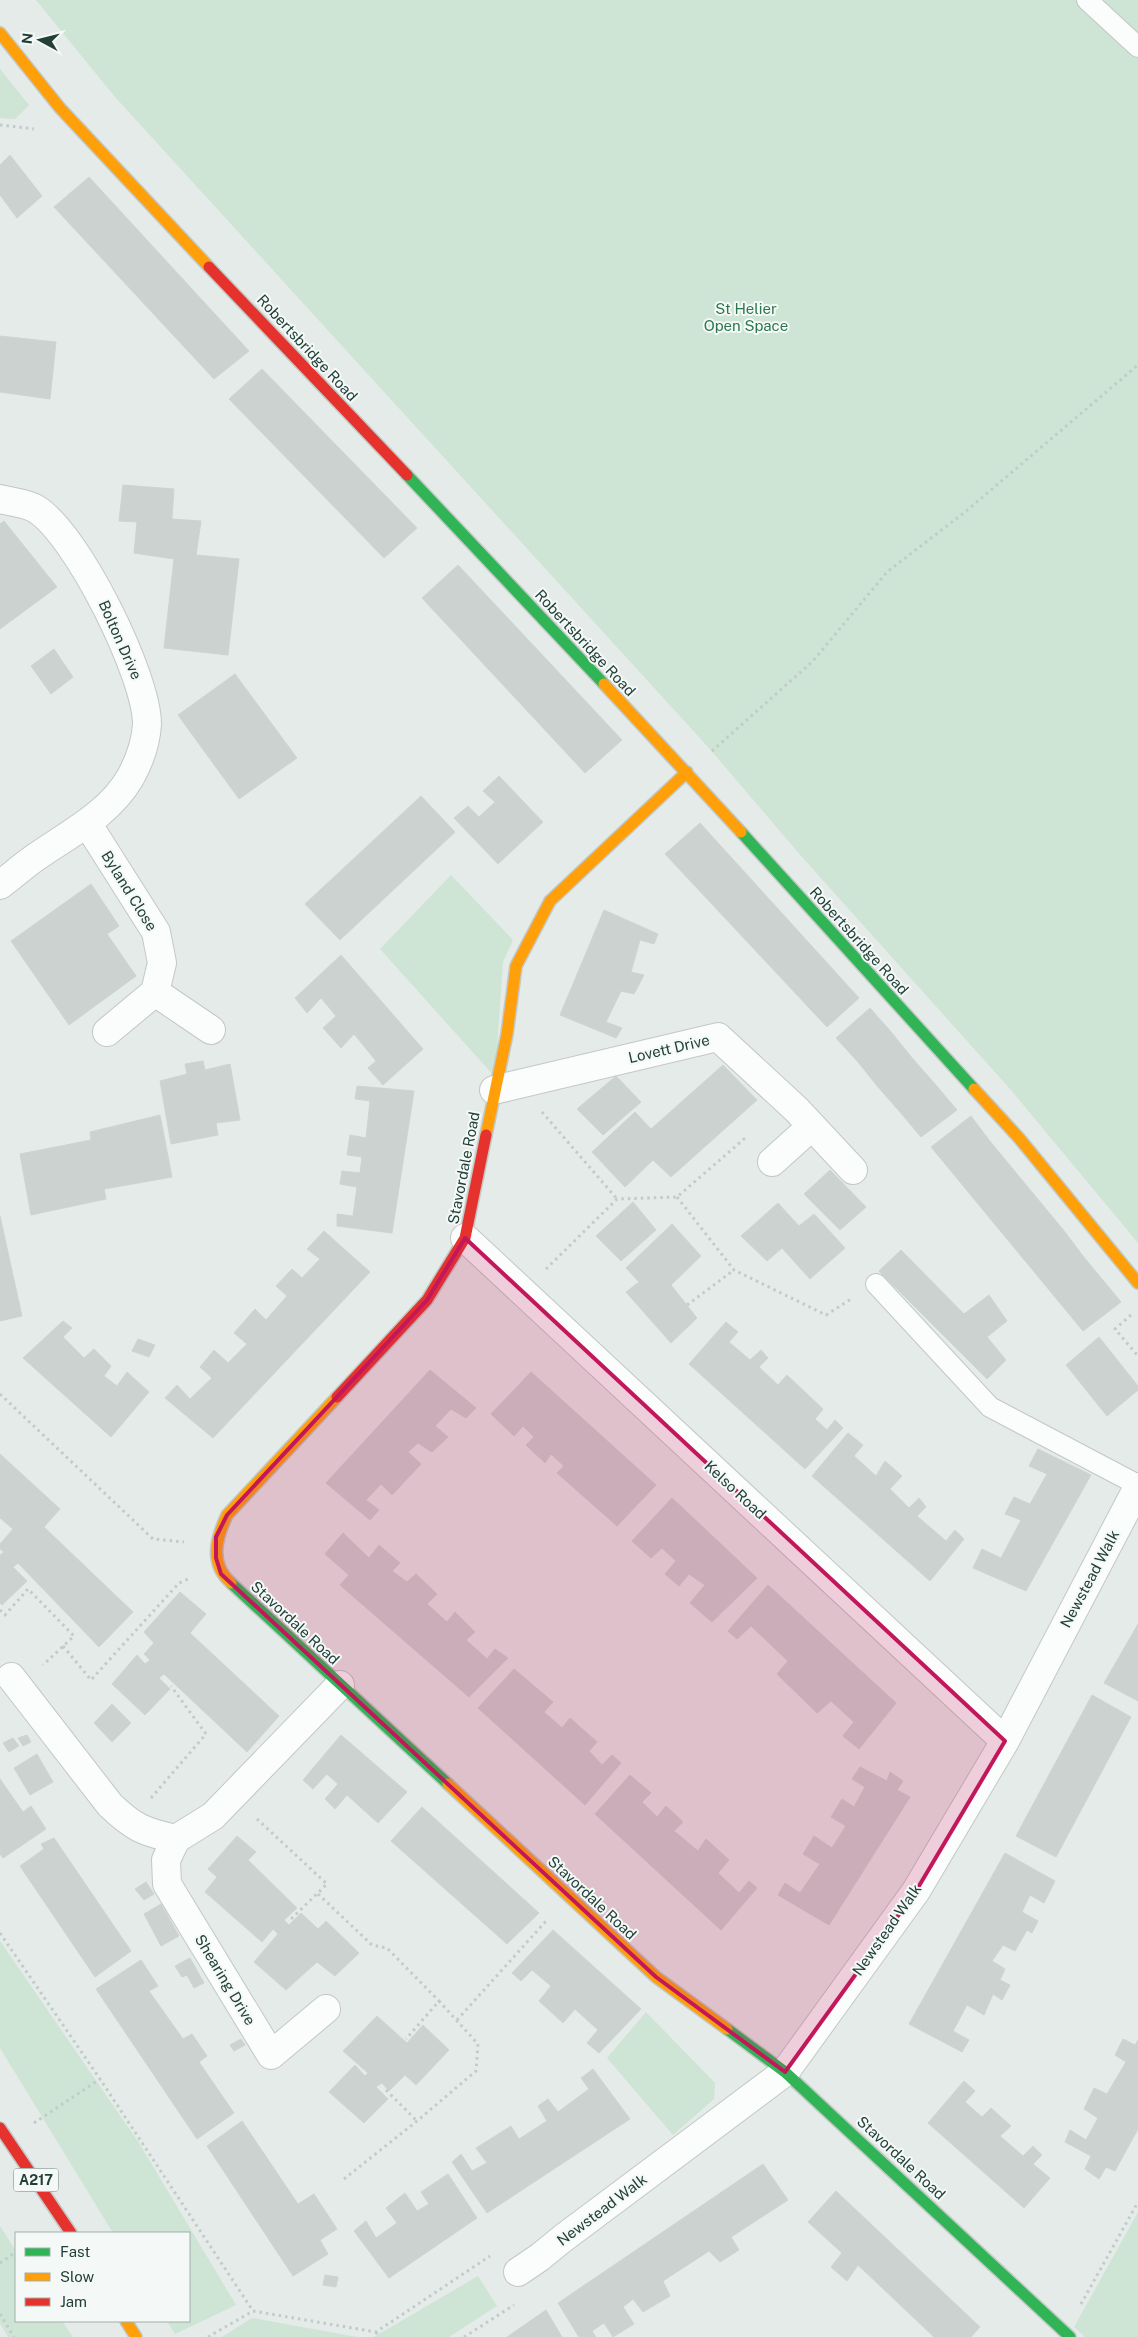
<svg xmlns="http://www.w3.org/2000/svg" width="1138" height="2337" font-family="'Public Sans',sans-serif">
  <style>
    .green { fill: #cee4d5 }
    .building { fill: #ccd2d0; stroke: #ced4d1 }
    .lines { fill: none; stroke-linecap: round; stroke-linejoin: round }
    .lane-casing { stroke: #c2c8c5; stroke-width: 22 }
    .street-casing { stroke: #c2c8c5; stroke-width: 30 }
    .fast-casing { stroke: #c1c8c5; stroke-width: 14 }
    .slow-casing { stroke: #c1c8c5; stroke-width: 14 }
    .jam-casing { stroke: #c1c8c5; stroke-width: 14 }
    .path { stroke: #c1cbc8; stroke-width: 3; stroke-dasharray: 2.5 4; stroke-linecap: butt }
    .lane { stroke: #fbfcfc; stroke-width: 20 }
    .street { stroke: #fbfcfc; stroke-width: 28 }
    .fast { stroke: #30b455; stroke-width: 11 }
    .slow { stroke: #ff9f0a; stroke-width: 11 }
    .jam { stroke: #e5322d; stroke-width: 11 }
    .marked { fill: #c2185b; fill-opacity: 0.2; stroke: #c2185b; stroke-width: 4; stroke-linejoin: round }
    .labels { text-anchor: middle; stroke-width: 4; stroke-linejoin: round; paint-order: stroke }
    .shield { fill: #f4f9f7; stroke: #617771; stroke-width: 1 }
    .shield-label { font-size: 14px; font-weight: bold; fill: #223f38 }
    .park-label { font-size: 15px; fill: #2b774b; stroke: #f4f9f7 }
    .street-label { font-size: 15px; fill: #223f38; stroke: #f4f9f7 }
  </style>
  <rect width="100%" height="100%" fill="#e5ebe8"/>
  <path class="green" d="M36 0H1138V1243L1011 1090 802 857 708 747 115 97Z
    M0 69 29 105 15 119 0 118Z
    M451 875 513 940 503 962 495 1077 380 949Z
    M0 1941 139 2143 236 2305 175 2334 167 2321H189V2233H113L0 2048Z
    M646 2012 715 2083 714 2099 673 2135 607 2058Z
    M1138 2212V2337H1085L1074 2327Z
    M0 2226 16 2251V2321H62L73 2337H8L0 2323Z
    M478 2276 497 2306 449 2337H374Z
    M252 2318 357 2337H222Z"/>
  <path class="building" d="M10 155 42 196 17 218 0 195V165Z
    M89 177 249 351 214 379 54 207Z
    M0 336 56 342 50 399 0 392Z
    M262 369 417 528 384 558 229 399Z
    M123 485 174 489 172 519 201 521 196 555 239 559 228 655 164 648 174 559 134 553 137 522 119 521Z
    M4 521 57 587 0 629V524Z
    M458 565 622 740 585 773 422 598Z
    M54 649 73 677 51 694 31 666Z
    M235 674 297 758 239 799 178 715Z
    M499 776 543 822 498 864 454 818 468 806 479 817 495 802 483 791Z
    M421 796 455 832 340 940 305 904Z
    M700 823 859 998 827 1027 665 854Z
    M91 884 119 926 107 934 136 976 69 1025 11 941Z
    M604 910 658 934 654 944 640 940 631 972 644 975 634 994 621 991 606 1022 622 1028 616 1038 560 1015Z
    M341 955 423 1049 383 1085 368 1068 376 1061 354 1034 341 1048 323 1028 336 1016 321 998 307 1013 295 998Z
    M870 1008 892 1033 858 1062 836 1038Z
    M892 1033 913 1059 878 1087 858 1062Z
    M913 1059 935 1084 900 1112 878 1087Z
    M203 1061 205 1070 230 1064 240 1120 216 1123 218 1135 171 1144 160 1081 187 1074 185 1064Z
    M723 1065 757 1100 671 1177 653 1160 625 1187 592 1152 635 1112 651 1129Z
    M616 1076 641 1102 603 1135 577 1109Z
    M935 1084 957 1110 921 1137 900 1112Z
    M357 1086 414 1091 392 1233 337 1226V1214L353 1216 357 1187 340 1184 342 1171 360 1173 362 1157 347 1155 350 1135 366 1138 370 1101 355 1099Z
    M160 1115 172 1177 104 1189 106 1199 31 1215 20 1154 91 1140 90 1132Z
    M971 1116 989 1140 950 1170 931 1147Z
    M989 1140 1008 1163 969 1193 950 1170Z
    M1008 1163 1027 1186 988 1216 969 1193Z
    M830 1170 866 1207 840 1230 804 1194Z
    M1027 1186 1046 1209 1007 1239 988 1216Z
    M633 1202 656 1230 621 1261 596 1236Z
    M778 1203 799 1226 814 1214 845 1248 810 1279 782 1248 767 1261 741 1236Z
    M1046 1209 1065 1232 1026 1262 1007 1239Z
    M0 1216 22 1316 0 1321Z
    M672 1224 701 1256 671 1285 697 1318 671 1343 626 1292 639 1282 626 1268Z
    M324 1231 370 1272 213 1438 165 1398 177 1385 190 1399 212 1378 200 1367 214 1350 228 1363 247 1344 234 1333 255 1309 266 1320 287 1296 276 1286 292 1269 302 1278 320 1259 307 1249Z
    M1065 1232 1083 1256 1045 1285 1026 1262Z
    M901 1250 964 1314 989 1295 1007 1321 987 1337 1006 1360 987 1379 879 1271Z
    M1083 1256 1102 1279 1064 1308 1045 1285Z
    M1102 1279 1121 1302 1083 1331 1064 1308Z
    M63 1321 72 1328 63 1337 84 1358 94 1349 111 1366 104 1376 117 1386 127 1372 149 1392 111 1437 23 1358Z
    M726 1322 738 1332 729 1342 750 1360 761 1350 768 1358 759 1367 778 1385 787 1375 823 1409 815 1419 827 1430 835 1420 843 1428 805 1469 689 1364Z
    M1099 1337 1138 1386V1390L1107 1416 1066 1365Z
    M138 1339 155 1345 149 1357 132 1351Z
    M430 1370 476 1408 466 1418 451 1409 435 1426 448 1437 432 1452 418 1443 408 1452 421 1464 392 1495 381 1484 366 1500 379 1510 370 1520 326 1483Z
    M531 1372 656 1485 617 1526 557 1473 564 1466 551 1454 545 1463 526 1445 534 1437 523 1426 514 1436 491 1414Z
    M848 1433 863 1445 854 1456 876 1476 885 1461 902 1476 890 1489 909 1508 919 1498 926 1507 917 1516 946 1541 955 1530 964 1539 930 1581 812 1476Z
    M1038 1449 1091 1475 1026 1591 973 1568 982 1549 1001 1558 1021 1520 1005 1514 1014 1497 1030 1504 1047 1474 1029 1466Z
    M0 1454 60 1509 44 1527 133 1612 99 1647 18 1563 13 1567 27 1581 2 1605 0 1603V1555L4 1552 0 1549V1544L13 1529 0 1518Z
    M672 1498 757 1578 712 1622 690 1603 705 1585 689 1574 679 1586 665 1574 676 1561 662 1548 651 1558 632 1541Z
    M343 1533 369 1558 379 1545 400 1563 392 1571 407 1582 416 1574 437 1594 427 1604 447 1622 455 1612 475 1632 466 1640 487 1659 495 1649 508 1658 469 1697 340 1585 349 1575 325 1554Z
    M768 1585 896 1703 859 1749 843 1736 854 1722 831 1701 817 1713 777 1674 788 1661 751 1626 737 1639 728 1631Z
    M180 1592 206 1614 190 1633 279 1716 247 1752 164 1674 159 1678 170 1689 145 1715 112 1684 137 1655 145 1664 150 1660 144 1654 154 1643 144 1632Z
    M1138 1624V1701L1104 1683Z
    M514 1669 553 1702 544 1712 562 1728 570 1718 597 1742 589 1751 602 1765 612 1755 621 1763 585 1805 478 1708Z
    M1092 1695 1131 1717 1056 1857 1016 1836Z
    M112 1704 131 1723 112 1742 94 1723Z
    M27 1735 31 1742 23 1746 18 1738Z
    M341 1735 407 1792 378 1823 347 1795 335 1809 325 1799 338 1784 327 1774 313 1789 303 1780Z
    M13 1738 19 1746 9 1752 3 1743Z
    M37 1754 53 1782 30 1795 14 1768Z
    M860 1767 887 1781 890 1772 903 1781 897 1790 910 1797 829 1925 778 1895 785 1883 800 1893 820 1864 803 1854 814 1836 832 1848 846 1826 831 1817 842 1799 854 1807 865 1787 852 1779Z
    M630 1775 651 1793 642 1802 657 1817 666 1806 683 1822 674 1831 698 1851 706 1839 729 1860 718 1873 739 1893 749 1881 757 1888 721 1930 595 1814Z
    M0 1779 23 1812 31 1806 46 1829 3 1858 0 1854Z
    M422 1807 539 1913 507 1944 391 1841Z
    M237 1836 256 1852 248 1860 297 1908 284 1920 289 1925 301 1913 318 1929 326 1921 359 1953 335 1976 317 1962 286 1990 254 1962 278 1934 273 1929 262 1942 205 1892 217 1877 208 1869Z
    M54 1838 131 1951 95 1977 20 1866 44 1849 41 1844Z
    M1005 1853 1055 1881 1044 1903 1030 1895 1022 1912 1038 1921 1032 1933 1027 1930 1015 1951 1003 1945 992 1961 1005 1969 1000 1980 1010 1985 1002 2000 993 1994 984 2015 967 2005 953 2031 969 2040 962 2052 909 2024Z
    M146 1882 154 1894 144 1900 135 1889Z
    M161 1904 179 1936 161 1946 144 1914Z
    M553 1930 641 2009 599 2053 587 2043 598 2030 575 2009 563 2023 539 2001 551 1986 532 1970 521 1981 512 1973Z
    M190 1958 204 1983 194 1988 187 1975 182 1977 175 1966Z
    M141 1960 158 1986 149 1991 183 2039 192 2034 207 2056 199 2062 234 2113 197 2139 96 1989Z
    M377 2016 407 2043 423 2025 449 2050 416 2085 405 2075 389 2091 382 2083 376 2087 388 2099 364 2123 329 2092 355 2065 365 2076 368 2073 343 2051Z
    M241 2039 245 2045 234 2051 230 2045Z
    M1123 2039 1135 2045 1138 2040V2129L1115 2171 1106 2167 1099 2179 1085 2169 1091 2156 1065 2142 1070 2130 1086 2140 1098 2118 1084 2109 1094 2088 1107 2094 1126 2062 1115 2055Z
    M593 2069 630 2119 487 2213 452 2162 461 2154 472 2171 487 2163 476 2148 511 2126 519 2139 547 2121 538 2106 548 2099 558 2112 589 2089 581 2078Z
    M964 2081 975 2091 965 2102 982 2117 991 2108 1011 2126 1000 2136 1023 2156 1033 2146 1042 2155 1033 2164 1050 2178 1024 2208 928 2123Z
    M242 2121 298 2204 314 2194 337 2229 320 2240 328 2254 293 2276 207 2146Z
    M763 2164 788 2200 731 2237 739 2250 720 2262 709 2251 663 2281 670 2296 643 2312 633 2299 623 2307 634 2324 613 2337 604 2323 592 2331 596 2337H579L558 2303Z
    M448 2174 477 2218 389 2278 354 2231 366 2221 376 2238 397 2223 386 2208 405 2193 417 2211 429 2204 421 2192Z
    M836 2191 980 2327 971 2337H934L858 2265 847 2281 831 2267 842 2253 808 2222Z
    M325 2275 338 2277 336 2287 323 2285Z
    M546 2310 562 2337H507Z"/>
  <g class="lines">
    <defs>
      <path id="lane" d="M1087 0 1138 47
        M876 1284 990 1407 1138 1485"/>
      <path id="street" d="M0 499C11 502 27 503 36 509 77 534 147 676 147 724 146 742 139 762 130 778 109 814 69 834 36 857 23 866 12 876 0 885
        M87 823 156 932 162 963 155 992 107 1032
        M155 992 211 1030
        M494 1090 718 1037 797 1110 853 1170
        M772 1162 812 1126
        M465 1238 1005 1741
        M11 1677 110 1805C134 1828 144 1832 176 1839L166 1860 167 1884 271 2055 326 2009
        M176 1839 213 1816 340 1685
        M518 2272 540 2257 562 2239 785 2072 916 1891 1005 1741 1138 1487"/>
      <path id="fast" d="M407 475 604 684
        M741 832 974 1089
        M231 1583 448 1784
        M727 2029 785 2072 1070 2337"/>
      <path id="slow" d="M0 33 60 108 209 267
        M604 684 741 832
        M974 1089 1019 1138 1138 1283
        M486 1135 507 1034 516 966 550 901 687 772
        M231 1583C209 1563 216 1539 227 1515L337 1397
        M448 1784 656 1977 727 2029
        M126 2321 136 2337"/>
      <path id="jam" d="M209 267 407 475
        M337 1397 427 1300 465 1238 486 1135
        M0 2128 71 2233"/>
    </defs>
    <use href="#lane" class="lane-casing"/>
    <use href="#street" class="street-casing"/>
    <use href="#fast" class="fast-casing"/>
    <use href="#slow" class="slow-casing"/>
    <use href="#jam" class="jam-casing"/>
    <path class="path" d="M0 125 34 129
      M712 751 813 661 887 572 965 512 1138 365
      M542 1112 617 1199
      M677 1197 734 1270 826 1315 851 1299
      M546 1269 617 1199 677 1197 744 1139 747 1142
      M687 1305 734 1270
      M1131 1315 1115 1329 1138 1356
      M0 1394 153 1539 184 1542
      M0 1610 5 1615 28 1589 74 1636 43 1665
      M63 1646 91 1680 179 1583 188 1579
      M151 1798 206 1734 171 1686
      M257 1819 327 1884 289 1921
      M318 1894 372 1945 387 1948 439 2001
      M0 1933 100 2079 253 2311
      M457 2020 547 1920
      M386 2090 417 2121
      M34 2123 100 2079
      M344 2179 417 2121 476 2071 478 2044 439 2001 406 2039
      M0 2263 16 2252
      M1081 2304 1138 2202
      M0 2314 14 2337
      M376 2332 379 2337
      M208 2337 253 2311 376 2332 490 2256
      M464 2337 514 2305"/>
    <use href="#lane" class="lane"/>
    <use href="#street" class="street"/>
    <use href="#fast" class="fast"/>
    <use href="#slow" class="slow"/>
    <use href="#jam" class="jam"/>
  </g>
  <path class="marked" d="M465 1238 1005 1741 916 1891 785 2072 656 1977 221 1574 216 1558V1537L227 1515 427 1300Z"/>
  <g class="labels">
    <rect class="shield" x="13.5" y="2168.5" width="45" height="23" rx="4"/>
    <g class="shield-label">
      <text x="36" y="2185">A217</text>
    </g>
    <g class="park-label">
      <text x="746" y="314">St Helier<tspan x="746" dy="17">Open Space</tspan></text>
    </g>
    <g class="street-label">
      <text transform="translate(307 348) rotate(47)" y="5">Robertsbridge Road</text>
      <text transform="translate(120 640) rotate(66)" y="5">Bolton Drive</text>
      <text transform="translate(585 643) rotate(47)" y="5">Robertsbridge Road</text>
      <text transform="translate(129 891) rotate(58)" y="5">Byland Close</text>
      <text transform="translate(859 941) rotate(48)" y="5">Robertsbridge Road</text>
      <text transform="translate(669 1049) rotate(-13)" y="5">Lovett Drive</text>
      <text transform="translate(464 1168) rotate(-79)" y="5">Stavordale Road</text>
      <text transform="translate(735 1490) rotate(43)" y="5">Kelso Road</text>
      <text transform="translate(1090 1579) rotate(-62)" y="5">Newstead Walk</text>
      <text transform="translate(295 1623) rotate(43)" y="5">Stavordale Road</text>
      <text transform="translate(592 1898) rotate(43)" y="5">Stavordale Road</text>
      <text transform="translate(887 1930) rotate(-55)" y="5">Newstead Walk</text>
      <text transform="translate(225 1980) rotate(59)" y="5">Shearing Drive</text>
      <text transform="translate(901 2158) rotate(43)" y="5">Stavordale Road</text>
      <text transform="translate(602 2210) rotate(-37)" y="5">Newstead Walk</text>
    </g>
  </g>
  <rect x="15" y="2232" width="175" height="90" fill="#f4f9f7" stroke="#a0afab"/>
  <rect x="25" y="2248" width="25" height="8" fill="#30b455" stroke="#a0afab"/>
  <text x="60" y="2257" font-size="15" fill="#223f38">Fast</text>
  <rect x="25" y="2273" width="25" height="8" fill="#ff9f0a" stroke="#a0afab"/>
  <text x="60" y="2282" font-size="15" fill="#223f38">Slow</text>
  <rect x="25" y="2298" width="25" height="8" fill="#e5322d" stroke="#a0afab"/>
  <text x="60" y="2307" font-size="15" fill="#223f38">Jam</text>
  <g transform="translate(40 40) rotate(277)" stroke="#f4f9f7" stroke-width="4" paint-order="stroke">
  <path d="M0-4L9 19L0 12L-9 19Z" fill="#223f38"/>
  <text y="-8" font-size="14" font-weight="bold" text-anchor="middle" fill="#223f38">N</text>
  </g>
</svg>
